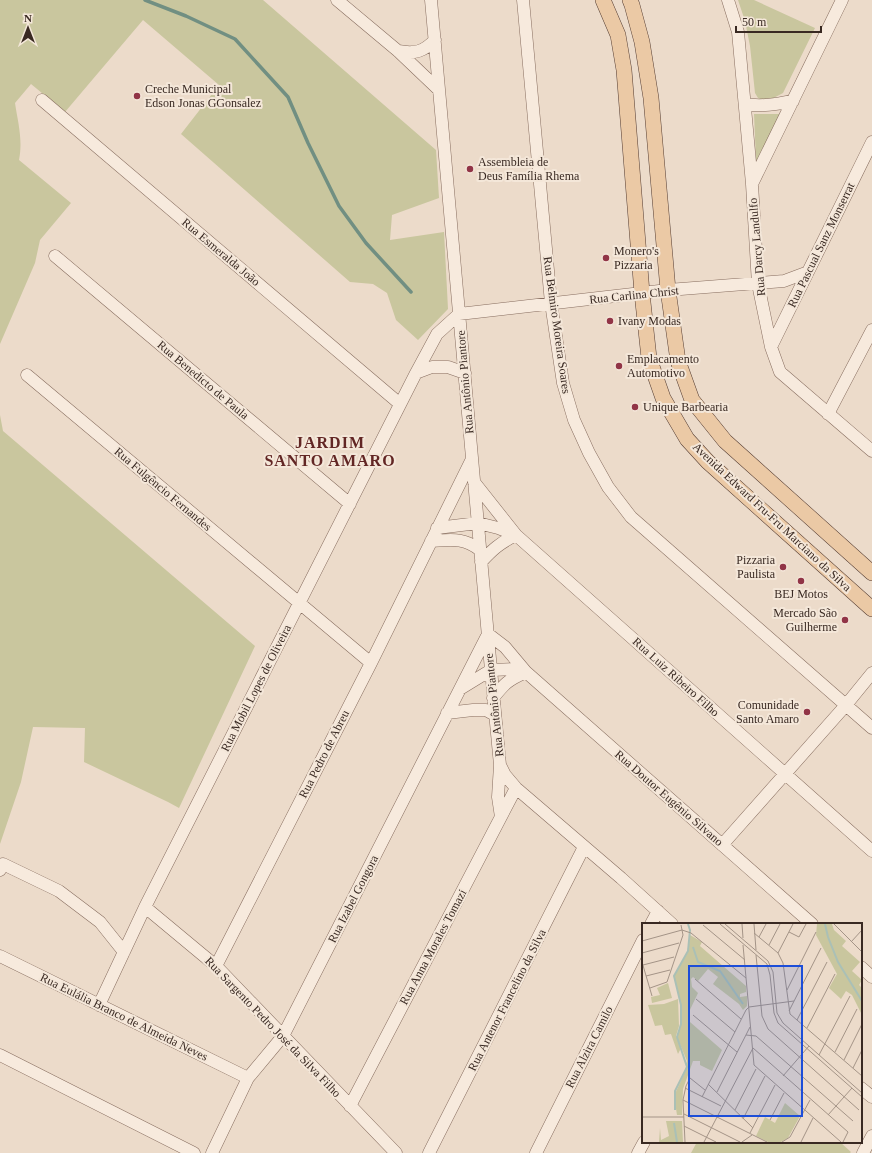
<svg xmlns="http://www.w3.org/2000/svg" width="872" height="1153" font-family="'Times New Roman',serif">
  <style>
    .green { fill: #c9c69e }
    .lines { fill: none; stroke-linecap: round; stroke-linejoin: round }
    .stream { stroke: #718f82; stroke-width: 3.5 }
    .minor-casing { stroke: #876d5f; stroke-width: 13 }
    .major-casing { stroke: #553d33; stroke-width: 16 }
    .minor { stroke: #f7eadd; stroke-width: 12 }
    .major { stroke: #ebc9a5; stroke-width: 15 }
    .poi-dot { fill: #913446; stroke: #f4e7d9; stroke-width: 1.5 }
    .labels { text-anchor: middle; stroke-width: 4; stroke-linejoin: round; paint-order: stroke }
    .poi-label { font-size: 12px; fill: #392922; stroke: #f4e7d9; text-anchor: start }
    .street-label { font-size: 12px; fill: #392922; stroke: #f4e7d9 }
    .district-label { font-size: 16px; font-weight: bold; letter-spacing: 1px; fill: #622624; stroke: #f4e7d9 }
    .inset-river { fill: none; stroke: #aac0b6; stroke-width: 2 }
    .inset-road { fill: none; stroke: #a49487; stroke-width: 1 }
    .view { fill: #1d4ed8; fill-opacity: 0.15; stroke: #1d4ed8; stroke-width: 2 }
    .inset-edge { fill: none; stroke: #392922; stroke-width: 2 }
  </style>
  <rect width="100%" height="100%" fill="#ecdbca"/>
  <path class="green" d="M0 0H263L436 150 439 198 392 215 390 240 444 232 448 309 418 340 396 320 387 293 373 284 350 282 181 134 219 85 143 20 65 112 31 84 15 103C18 123 23 139 19 160L71 203 40 240 35 263 0 344Z
    M738 0H754L815 28 783 93 768 101 762 100 758 98 755 93 750 46 745 21Z
    M785 110 760 161 756 160 754 114H779Z
    M0 415 3 431 255 646 179 808 168 802 84 762 85 728 33 727 21 782 0 844Z
    M697 1142H840L851 1152 850 1153H691Z"/>
  <g class="lines">
    <path class="stream" d="M145 0 186 16 235 39 288 97 308 143 339 206 366 243 411 292"/>
    <defs>
      <path id="minor" d="M337 0 398 51 439 90
        M431 0 491 670 500 765 505 775 516 788 621 878 672 924
        M523 0 551 303 563 383 574 420 589 453 608 487 631 517 872 728
        M728 0 738 32 752 184 758 284 771 347 780 372 872 451
        M398 51C415 54 423 52 435 40
        M42 100 400 404
        M745 104C761 107 777 104 793 101
        M752 184 842 0
        M55 256 350 504
        M771 347 872 142
        M416 373 432 367H448L465 373
        M27 375 371 663
        M828 414 872 330
        M474 482 516 535C500 543 493 549 481 562
        M437 528 478 523 498 528 516 535 872 851
        M431 541C451 540 463 537 480 550
        M460 689 491 670 516 669 526 672
        M493 698C505 683 508 680 526 672
        M447 713 473 710H486L495 715
        M500 765 498 797 501 817
        M722 845 846 705 872 673
        M0 870 3 864 59 891 100 922 124 952
        M145 907 216 966 396 1153
        M651 924 658 911
        M0 956 248 1078
        M216 966 371 663 472 459
        M861 967 872 977
        M99 1005 145 907 416 373 437 334 459 314 668 290 784 281 808 272
        M0 1055 194 1153
        M861 1088 872 1097
        M350 1106 516 788
        M212 1153 248 1078 283 1036 488 634 505 647 526 672 812 924
        M429 1153 584 847
        M536 1153 643 940
        M638 1153 644 1142
        M863 1153 872 1136"/>
      <path id="major" d="M603 0 618 35 624 70 642 293 649 358 663 398 687 439 708 462 872 609
        M630 0 632 5 642 42 651 98 668 290 678 361 692 400 725 441 872 573"/>
    </defs>
    <use href="#minor" class="minor-casing"/>
    <use href="#major" class="major-casing"/>
    <use href="#minor" class="minor"/>
    <use href="#major" class="major"/>
  </g>
  <g class="poi-dot">
    <circle cx="137" cy="96" r="4"/>
    <circle cx="470" cy="169" r="4"/>
    <circle cx="606" cy="258" r="4"/>
    <circle cx="610" cy="321" r="4"/>
    <circle cx="619" cy="366" r="4"/>
    <circle cx="635" cy="407" r="4"/>
    <circle cx="783" cy="567" r="4"/>
    <circle cx="801" cy="581" r="4"/>
    <circle cx="845" cy="620" r="4"/>
    <circle cx="807" cy="712" r="4"/>
  </g>
  <g class="labels">
    <g class="poi-label">
      <text x="145" y="93">Creche Municipal<tspan x="145" dy="14">Edson Jonas GGonsalez</tspan></text>
      <text x="478" y="166">Assembleia de<tspan x="478" dy="14">Deus Família Rhema</tspan></text>
      <text x="614" y="255">Monero's<tspan x="614" dy="14">Pizzaria</tspan></text>
      <text x="618" y="325">Ivany Modas</text>
      <text x="627" y="363">Emplacamento<tspan x="627" dy="14">Automotivo</tspan></text>
      <text x="643" y="411">Unique Barbearia</text>
      <text x="775" y="564" text-anchor="end">Pizzaria<tspan x="775" dy="14">Paulista</tspan></text>
      <text x="801" y="598" text-anchor="middle">BEJ Motos</text>
      <text x="837" y="617" text-anchor="end">Mercado São<tspan x="837" dy="14">Guilherme</tspan></text>
      <text x="799" y="709" text-anchor="end">Comunidade<tspan x="799" dy="14">Santo Amaro</tspan></text>
    </g>
    <g class="street-label">
      <text transform="translate(821 245) rotate(-64)" y="4">Rua Pascual Sanz Monserrat</text>
      <text transform="translate(757 247) rotate(-95)" y="4">Rua Darcy Landulfo</text>
      <text transform="translate(221 252) rotate(40)" y="4">Rua Esmeralda João</text>
      <text transform="translate(634 295) rotate(-6)" y="4">Rua Carlina Christ</text>
      <text transform="translate(557 325) rotate(82)" y="4">Rua Belmiro Moreira Soares</text>
      <text transform="translate(203 380) rotate(40)" y="4">Rua Benedicto de Paula</text>
      <text transform="translate(465 382) rotate(-95)" y="4">Rua Antônio Piantore</text>
      <text transform="translate(163 489) rotate(40)" y="4">Rua Fulgêncio Fernandes</text>
      <text transform="translate(772 517) rotate(43)" y="4">Avenida Edward Fru-Fru Marciano da Silva</text>
      <text transform="translate(676 677) rotate(42)" y="4">Rua Luiz Ribeiro Filho</text>
      <text transform="translate(256 688) rotate(-63)" y="4">Rua Mobil Lopes de Oliveira</text>
      <text transform="translate(494 705) rotate(-96)" y="4">Rua Antônio Piantore</text>
      <text transform="translate(324 754) rotate(-63)" y="4">Rua Pedro de Abreu</text>
      <text transform="translate(669 798) rotate(41)" y="4">Rua Doutor Eugênio Silvano</text>
      <text transform="translate(353 899) rotate(-63)" y="4">Rua Izabel Gongora</text>
      <text transform="translate(433 947) rotate(-62)" y="4">Rua Anna Morales Tomazi</text>
      <text transform="translate(507 1000) rotate(-63)" y="4">Rua Antenor Francelino da Silva</text>
      <text transform="translate(124 1017) rotate(26)" y="4">Rua Eulália Branco de Almeida Neves</text>
      <text transform="translate(273 1027) rotate(46)" y="4">Rua Sargento Pedro José da Silva Filho</text>
      <text transform="translate(589 1047) rotate(-63)" y="4">Rua Alzira Camilo</text>
    </g>
    <g class="district-label">
      <text x="330" y="448">JARDIM<tspan x="330" dy="18">SANTO AMARO</tspan></text>
    </g>
  </g>
  <g transform="translate(642 923)">
    <rect width="220" height="220" fill="#ecdbca"/>
    <path d="M175 1H190L192 7 204 18 200 23 218 39 210 48 220 57 217 62 220 65V92L210 72 204 68 199 76 187 65 195 51 174 12ZM48 12 60 19 58 23 104 63V69L98 71V74L105 73V83L101 87 97 81 71 61 76 54 66 46 56 58 51 54 49 56 50 64 56 70 46 91 48 99 80 127 70 148 58 142V138H51L41 166 40 192H35L32 173 43 149 45 138 35 114 39 101V83L32 53 45 31ZM26 60 30 75 10 80 9 74 18 72 15 65ZM36 76 37 103 34 113 39 125 36 131 29 111 23 112 20 102 13 103 6 82 22 81ZM143 180 158 193 146 215 139 219H126L114 213 123 194 133 200ZM24 198H40L41 219H17L18 205 19 217 27 213Z" fill="#c9c69e"/>
    <path class="inset-river" d="M183 1 186 14 196 39 220 78M51 24 56 39 78 48 101 81M33 187V168L45 144 35 114 39 101V82L32 53 46 28 48 7 46 1M32 200 35 219"/>
    <path class="inset-road" d="M78 1 125 41 128 52 132 90 136 100 220 174M83 1 126 38 131 49 135 90 141 100 220 170M100 1 101 15M112 1 114 27M192 1 220 29M61 2 103 37M147 9 157 14 164 1M112 10 136 30 141 40 148 91 220 153M117 14 124 1M0 18 40 7 49 10 104 55M209 19 220 7M101 22 112 142 199 219M127 22 138 1M0 30 37 20M136 30 151 1M114 32 120 93 126 106 217 187M0 39 10 73M1 42 32 34M4 53 28 47M53 56 99 96M8 65 25 59 41 12 39 2M145 67 174 9M54 76 93 109M147 88 179 25M51 92 95 129M155 97 185 39M165 105 193 51M104 112 114 113 211 198M193 129 215 86M177 132 208 73M202 137 220 101M211 145 220 127M141 153 167 123M66 161 111 205M43 165 79 183M75 169 108 104M60 174 104 87 107 84 152 78M41 177 125 219M93 187 114 146M42 191 98 219M186 192 210 165M0 194H42M101 196 123 153M128 197 142 170M42 203 74 219M108 210 133 162M43 219 41 177 44 163 48 155 63 167M62 219 111 125 206 209 201 219M100 219 110 212M140 219 148 214 168 177M159 219 171 195"/>
    <path class="view" d="M47 43H160V193H47Z"/>
    <rect width="220" height="220" class="inset-edge"/>
  </g>
  <g transform="translate(28 28)" stroke="#f4e7d9" stroke-width="3" paint-order="stroke">
  <path d="M0-3L7 15L0 10L-7 15Z" fill="#392922"/>
  <text y="-6" font-size="11" font-weight="bold" text-anchor="middle" fill="#392922">N</text>
  </g>
  <path d="M736 26v6h85v-6" fill="none" stroke="#392922" stroke-width="2"/>
  <text x="742" y="26" font-size="12" fill="#392922" stroke="#f4e7d9" stroke-width="3" paint-order="stroke">50 m</text>
</svg>
